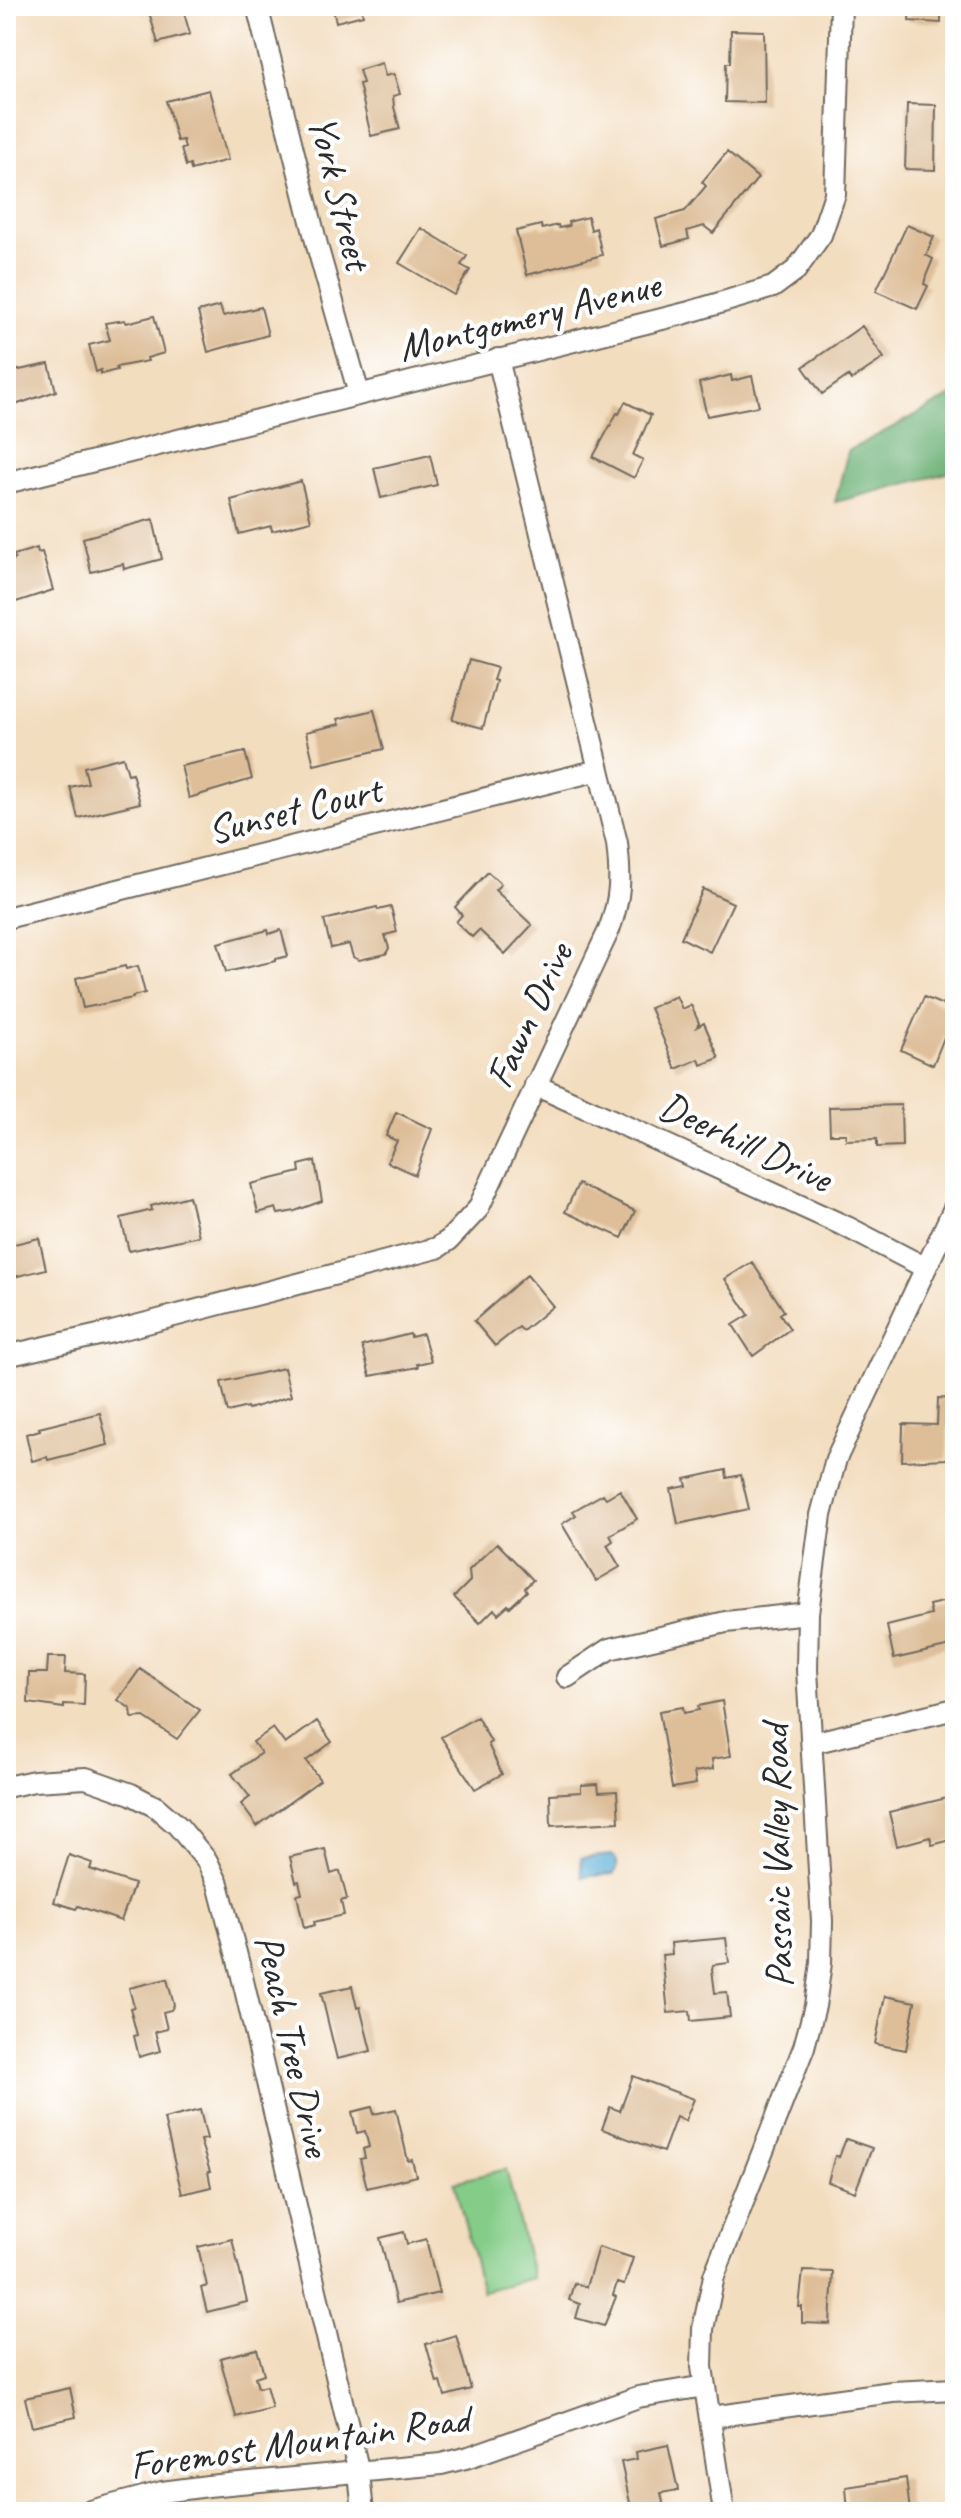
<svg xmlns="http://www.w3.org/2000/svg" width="961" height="2518" font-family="Caveat,sans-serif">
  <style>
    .green { fill: #84cc88; stroke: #587c5a; stroke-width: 2 }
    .forest { fill: #6bb074; stroke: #4b6e50; stroke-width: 2 }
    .water { fill: #5bacd6; stroke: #436c80; stroke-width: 2 }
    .building { fill: #ddbe99 }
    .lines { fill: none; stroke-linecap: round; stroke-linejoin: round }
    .minor-casing { stroke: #71695f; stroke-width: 24 }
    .minor { stroke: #fff; stroke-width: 20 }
    .labels { text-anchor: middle; stroke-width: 8; stroke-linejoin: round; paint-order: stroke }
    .street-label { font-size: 40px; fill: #2b2b2b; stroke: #fff }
  </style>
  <rect width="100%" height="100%" fill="#fff"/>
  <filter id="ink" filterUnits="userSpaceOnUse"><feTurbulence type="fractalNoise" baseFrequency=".0125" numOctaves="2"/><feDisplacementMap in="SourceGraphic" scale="16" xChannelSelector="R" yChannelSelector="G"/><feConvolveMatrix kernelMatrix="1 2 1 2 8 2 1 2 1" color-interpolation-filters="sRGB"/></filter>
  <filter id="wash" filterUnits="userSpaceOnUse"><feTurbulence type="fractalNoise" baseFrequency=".006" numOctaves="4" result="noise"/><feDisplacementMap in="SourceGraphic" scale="32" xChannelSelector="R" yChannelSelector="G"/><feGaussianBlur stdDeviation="1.8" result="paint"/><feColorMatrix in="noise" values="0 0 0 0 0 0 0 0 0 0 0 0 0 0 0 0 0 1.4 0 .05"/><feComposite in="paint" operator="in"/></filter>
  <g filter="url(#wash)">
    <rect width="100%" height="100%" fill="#f3ddbf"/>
    <path class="green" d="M506 2169 533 2278 482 2291 454 2182Z"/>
    <path class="forest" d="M955 394V471L835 502 848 451Z"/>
    <path class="water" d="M612 1855 617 1861V1869L613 1874 582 1877 581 1858Z"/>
    <g id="blocks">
      <path class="building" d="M140 6H182L190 34 158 43 149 12 142 14Z
        M332 6H361L363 15 336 22Z
        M910 6H941V23L909 21Z
        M731 30 764 31 765 103 725 102 726 63H730Z
        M382 63 385 76 394 74 400 94 393 96 394 107 400 129 371 136 359 84 363 83 359 70Z
        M209 90 228 160 191 170 190 165 186 166 181 149 185 148 183 140 177 141 166 101Z
        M907 104 936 105 935 170 905 169Z
        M727 152 758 178 713 233 704 226 687 231 689 239 663 246 656 219 685 211 706 186 702 182Z
        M588 217 591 230 596 228 602 255 527 275 516 231 541 225 542 229 558 225 559 228 569 226 568 222Z
        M907 225 934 237 926 255 933 259 926 276 924 284 928 286 917 309 876 291Z
        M421 228 467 256 461 265 470 270 454 295 399 263Z
        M220 306 223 316 261 307 268 335 208 352 198 312Z
        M154 316 164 353 147 358 148 361 116 367 117 370 101 374V370L96 372 89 345 110 340 105 323 125 320 126 323Z
        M862 326 884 358 851 380 848 376 822 394 803 367Z
        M49 364 56 391 6 408V366L9 372Z
        M731 375 732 381 752 376 759 406 707 416 699 383Z
        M625 402 651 415 633 455 643 460 634 478 593 457 617 413 619 414Z
        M430 455 437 485 381 498 374 468Z
        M301 481 311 521 272 531 271 526 239 534 231 500Z
        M153 519 162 559 124 569 123 564 91 572 83 538Z
        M37 548 38 553 42 552 53 590 13 603 11 596 6 598V562L15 559 14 555Z
        M469 660 497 668 493 680 496 681 483 728 452 720Z
        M374 710 384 749 314 765 306 732 340 724 338 719Z
        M245 752 252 779 189 798 181 766Z
        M123 757 128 774 132 773 140 803 78 818 70 787 88 783 84 767Z
        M488 872 501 884 495 890 532 925 505 954 479 930 472 937 456 922 462 915 455 907Z
        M703 889 733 903 710 952 681 938Z
        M377 907 378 910 391 907 397 932 385 935 389 948 386 954 359 960 353 957 349 944 331 948 324 920Z
        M268 930 269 934 281 930 288 956 276 959V961L226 972 218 943Z
        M125 966 126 969 138 966 145 993 133 996V998L83 1008 76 978Z
        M676 996 682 1009 691 1005 699 1023 697 1027 704 1023 719 1058 701 1065 699 1059 676 1069 650 1008Z
        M924 997 955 1010 933 1065 901 1050Z
        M901 1105 902 1146 877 1147V1139L846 1140V1134H830L829 1107Z
        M396 1112 432 1129 415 1175 387 1162 397 1141 386 1136Z
        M315 1161 322 1201 295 1211 278 1214 276 1208 258 1213 251 1184 300 1172 299 1165Z
        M578 1184 635 1211 622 1238 565 1212Z
        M189 1196 199 1236 129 1251 121 1218 152 1210 151 1206Z
        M39 1238 46 1269 6 1279V1246Z
        M752 1262 784 1311 780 1314 790 1329 753 1356 733 1325 749 1315 725 1279Z
        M527 1275 553 1306 523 1331 519 1327 495 1346 474 1321Z
        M410 1334 411 1337 423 1334 431 1361 417 1364 418 1367 370 1376 362 1346Z
        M284 1368 291 1396 248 1409 247 1407 228 1412 221 1382Z
        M938 1398 955 1399V1427H948L947 1459 902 1461 903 1424 937 1425Z
        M100 1413 108 1445 48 1460 47 1457 32 1461 26 1434 40 1430 39 1428Z
        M726 1470 727 1478 741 1475 749 1509 678 1524 671 1489 687 1486 685 1479Z
        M620 1490 637 1519 610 1535 613 1541 607 1545 620 1567 596 1581 562 1524 576 1515 573 1511 603 1494 606 1498Z
        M497 1543 533 1580 525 1588 527 1591 510 1607 508 1605 498 1614 494 1609 480 1623 454 1597 470 1581 469 1570Z
        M951 1600 955 1616V1645L894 1659 887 1626 931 1615 929 1605Z
        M48 1657H66L65 1673 85 1674 84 1705 64 1704V1708L28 1703 29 1673H47Z
        M140 1669 200 1710 177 1739 144 1717 132 1718 131 1709 118 1700Z
        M722 1701 731 1756 712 1759 713 1769 694 1772 696 1784 672 1788 659 1711 683 1707 684 1713 699 1710 698 1706Z
        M477 1717 491 1742 488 1744 502 1774 475 1789 441 1737Z
        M317 1721 332 1742 306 1761 320 1780 257 1826 241 1804 250 1797 232 1774 261 1753 253 1742 273 1728 285 1744Z
        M598 1784 599 1792 617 1791 619 1822 551 1826 550 1794 581 1792V1785Z
        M955 1796V1839L932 1845 930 1837 897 1846 889 1812Z
        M325 1849 331 1874 340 1871 347 1899 341 1901 344 1915 314 1922 315 1925 304 1928 297 1895 302 1894 299 1881 296 1882 290 1857Z
        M69 1855 92 1863 90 1869 134 1884 121 1921 78 1906 76 1909 54 1902Z
        M726 1938 729 1963 713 1965 712 1969 715 1993 727 1992 730 2017 691 2021 690 2011 668 2013 662 1955 672 1954 671 1943Z
        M167 1979 174 2005 171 2010 163 2012 167 2029 155 2032 160 2051 139 2057 134 2036 137 2035 130 2008 134 2007 129 1988Z
        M352 1986 357 2008 360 2007 371 2051 337 2059 321 1993Z
        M885 1996 915 2002 906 2050 875 2044Z
        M633 2076 694 2099 685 2121 676 2117 663 2152 602 2129 610 2107 620 2111Z
        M372 2107 374 2114 396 2109 408 2161 412 2160 416 2176 367 2188 360 2159 365 2158 363 2149 369 2147 365 2131 357 2133 352 2112Z
        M200 2110 207 2139 200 2140 210 2172H208L211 2187 182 2194 164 2119Z
        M846 2139 872 2148 855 2192 828 2182 835 2155 839 2157Z
        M404 2232 407 2244 426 2239 439 2293 396 2303 380 2238Z
        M232 2239 247 2302 207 2312 201 2288 207 2286 198 2247Z
        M598 2247 633 2258 624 2285 617 2283 613 2295 616 2297 604 2326 576 2318 580 2304 569 2300 574 2283 586 2287Z
        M803 2271 833 2272 830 2324 802 2323V2307H799Z
        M456 2335 471 2389 445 2396 441 2382 437 2383 426 2344Z
        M257 2349 264 2374 255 2377 258 2388 266 2386 272 2408 236 2417 220 2358Z
        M70 2388 76 2417 32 2427 25 2398Z
        M668 2445 678 2490 661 2493 665 2512H632L621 2462 637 2459 636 2452Z
        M906 2478 910 2512H848L846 2487Z"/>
    </g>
  </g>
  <g filter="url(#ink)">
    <use href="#blocks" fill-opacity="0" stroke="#71695f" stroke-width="2"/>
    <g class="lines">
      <defs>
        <path id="minor" d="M257 6 318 249 359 394
          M6 483 686 313 773 287 796 270 821 235 835 194 841 6
          M6 918 599 770
          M535 1085 847 1227 926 1268
          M6 1356 112 1332 437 1248 449 1240 478 1209 609 930C621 897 621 878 617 843L498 359
          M567 1677 609 1649 726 1622 808 1613
          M812 1743 955 1709
          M6 1787 34 1781 86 1778 131 1794 156 1807 178 1826 207 1861 218 1884 240 1968 359 2473 363 2512
          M711 2417 892 2392 955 2389
          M87 2512 162 2492 208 2486 441 2464 469 2457 638 2397 705 2386
          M724 2512 702 2367 703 2329 714 2276 804 2047 815 2006 821 1963 822 1921 807 1670 808 1613 821 1515 836 1459 955 1206"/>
      </defs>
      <use href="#minor" class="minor-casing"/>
      <use href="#minor" class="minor"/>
    </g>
  </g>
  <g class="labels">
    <g class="street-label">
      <text transform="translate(341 192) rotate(76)" y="14">York Street</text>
      <text transform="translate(529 315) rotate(-14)" y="14">Montgomery Avenue</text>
      <text transform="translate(294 809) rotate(-14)" y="14">Sunset Court</text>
      <text transform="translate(528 1015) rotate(-65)" y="14">Fawn Drive</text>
      <text transform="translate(746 1141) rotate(25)" y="14">Deerhill Drive</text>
      <text transform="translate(776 1856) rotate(-91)" y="14">Passaic Valley Road</text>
      <text transform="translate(294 2045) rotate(77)" y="14">Peach Tree Drive</text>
      <text transform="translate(299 2441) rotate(-8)" y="14">Foremost Mountain Road</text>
    </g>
  </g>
  <rect width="961" height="2518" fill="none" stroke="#fff" stroke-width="32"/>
</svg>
